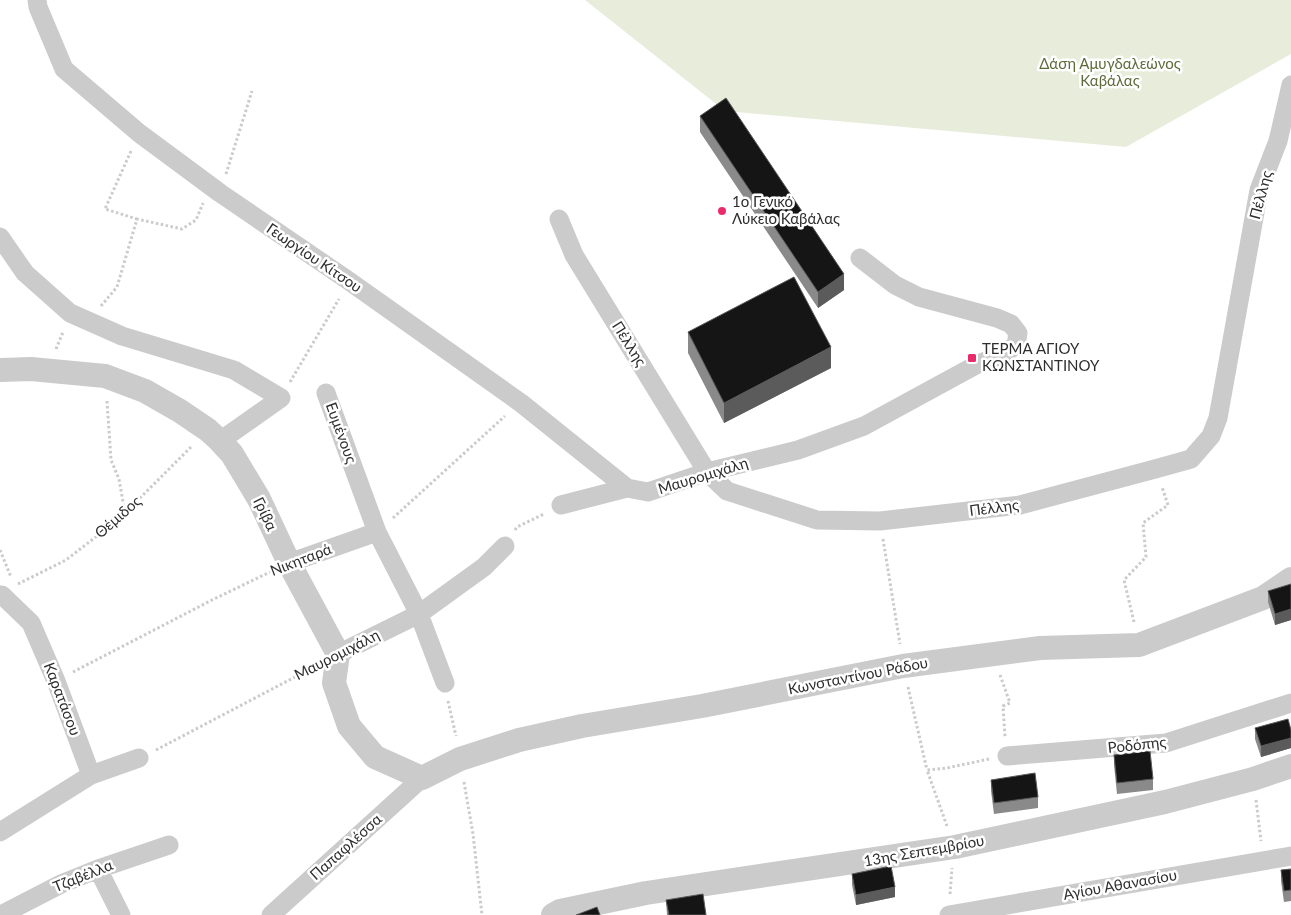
<svg xmlns="http://www.w3.org/2000/svg" width="1291" height="915" font-family="Lato,sans-serif">
  <style>
    .green { fill: #e8ecdb }
    .lines { fill: none; stroke-linecap: round; stroke-linejoin: round }
    .path { stroke: #cbcbcb; stroke-width: 3; stroke-dasharray: 2.5 2.5; stroke-linecap: butt }
    .minor { stroke: #cbcbcb; stroke-width: 19 }
    .tertiary { stroke: #cbcbcb; stroke-width: 24 }
    .wall { fill: #8a8a8a }
    .shaded-wall { fill: #5b5b5b }
    .building { fill: #151515; stroke: #5b5b5b }
    .poi-dot { fill: #ea2b69; stroke: #fff; stroke-width: 2 }
    .labels { text-anchor: middle; stroke-width: 5; stroke-linejoin: round; paint-order: stroke }
    .park-label { font-size: 15px; fill: #5d6b3a; stroke: #fff }
    .street-label { font-size: 15px; fill: #2e2e2e; stroke: #fff }
    .poi-label { font-size: 15px; fill: #2e2e2e; stroke: #fff; text-anchor: start }
  </style>
  <rect width="100%" height="100%" fill="#fff"/>
  <path class="green" d="M585 0H1291V54L1126 147 725 111Z"/>
  <g class="lines">
    <path class="path" d="M131 151 105 209 137 219
      M226 174 252 91
      M101 306 117 287 137 219 182 229 196 220 203 203
      M56 349 63 332
      M290 382 339 299
      M107 401 111 460 119 479 125 513
      M393 518 505 416
      M515 530 517 527 544 514
      M883 539 900 644
      M0 550 11 577
      M18 584 66 560 119 519 192 446
      M1134 622 1124 580 1146 557 1143 523 1168 505 1162 487
      M73 672 212 600 270 572
      M1000 675 1010 703 1003 706 1005 737
      M908 687 927 770
      M448 701 456 736
      M156 750 314 667
      M464 782 473 834 482 915
      M1256 800 1261 841
      M947 826 927 770 947 768 989 759
      M950 894 952 868"/>
    <path class="minor" d="M37 0 38 7 64 69 139 133 220 193 349 281 521 403 627 488
      M559 219 574 255 707 472 727 491 817 520 880 521 1020 505 1155 469 1191 459 1211 436 1218 418 1259 190 1278 141 1291 85
      M0 237 25 273 70 313 122 336 234 370 281 398 220 441
      M326 393 377 532 419 614 445 683
      M561 505 627 488 648 492 707 472 798 450 864 426 976 365 1005 353 1016 345 1018 333 1011 324 997 318 919 297 895 285 860 258
      M289 563 377 532
      M0 595H2L31 623 56 681 91 775
      M338 654 419 614 484 567 505 546
      M1007 756 1166 743 1291 703
      M0 832 91 775 139 758
      M98 869 121 915
      M1 915 61 884 98 869 169 845
      M271 915 422 778
      M949 915 1291 856"/>
    <path class="tertiary" d="M0 370 31 369 105 376 145 391 180 411 208 430 220 441 232 454 259 499 289 563 338 654 334 683 349 726 375 757 422 778 460 759 519 740 582 726 702 706 903 666 1040 648 1139 645 1263 598 1291 579
      M553 915 560 911 646 893 955 847 1165 802 1253 779 1291 766"/>
  </g>
  <path class="wall" d="M700 116 844 290 818 308 700 132Z
    M688 332 831 368 724 423 688 353Z
    M1291 584V620L1275 625 1268 602V591Z
    M1255 728 1291 730V748L1261 757 1255 739Z
    M1114 755 1153 779V790L1117 794 1114 765Z
    M991 780 1038 797V808L994 814 991 791Z
    M1291 869V901L1284 902 1281 881V870Z
    M852 874 895 897 856 905 852 885Z
    M666 900 706 915H667Z"/>
  <path class="shaded-wall" d="M844 274V290L818 308V292Z
    M831 347V368L724 423V403Z
    M1291 609V620L1275 625V614Z
    M1291 738V748L1261 757V746Z
    M895 887V897L856 905V895Z"/>
  <path class="building" d="M726 98 844 274 818 292 700 116Z
    M794 277 831 347 724 403 688 332Z
    M1291 584V609L1275 614 1268 591Z
    M1288 719 1291 730V738L1261 746 1255 728Z
    M1150 751 1153 779 1117 783 1114 755Z
    M1035 773 1038 797 994 803 991 780Z
    M891 866 895 887 856 895 852 874Z
    M1291 869V890L1284 891 1281 870Z
    M703 894 706 915H669L666 900Z
    M597 907 600 915H576Z"/>
  <g class="poi-dot">
    <circle cx="722" cy="211" r="5"/>
    <rect x="967" y="353" width="10" height="10" rx="2.5"/>
  </g>
  <g class="labels">
    <g class="park-label">
      <text x="1110" y="69">Δάση Αμυγδαλεώνος<tspan x="1110" dy="17">Καβάλας</tspan></text>
    </g>
    <g class="street-label">
      <text transform="translate(1261 195) rotate(-75)" y="5">Πέλλης</text>
      <text transform="translate(314 258) rotate(34)" y="5">Γεωργίου Κίτσου</text>
      <text transform="translate(629 344) rotate(58)" y="5">Πέλλης</text>
      <text transform="translate(341 433) rotate(70)" y="5">Ευμένους</text>
      <text transform="translate(703 476) rotate(-17)" y="5">Μαυρομιχάλη</text>
      <text transform="translate(994 508) rotate(-7)" y="5">Πέλλης</text>
      <text transform="translate(265 514) rotate(64)" y="5">Γρίβα</text>
      <text transform="translate(118 517) rotate(-41)" y="5">Θέμιδος</text>
      <text transform="translate(301 560) rotate(-21)" y="5">Νικηταρά</text>
      <text transform="translate(337 655) rotate(-27)" y="5">Μαυρομιχάλη</text>
      <text transform="translate(858 676) rotate(-11)" y="5">Κωνσταντίνου Ράδου</text>
      <text transform="translate(62 699) rotate(69)" y="5">Καρατάσου</text>
      <text transform="translate(1137 745) rotate(-6)" y="5">Ροδόπης</text>
      <text transform="translate(346 847) rotate(-42)" y="5">Παπαφλέσσα</text>
      <text transform="translate(924 851) rotate(-10)" y="5">13ης Σεπτεμβρίου</text>
      <text transform="translate(83 876) rotate(-22)" y="5">Τζαβέλλα</text>
      <text transform="translate(1120 885) rotate(-10)" y="5">Αγίου Αθανασίου</text>
    </g>
    <g class="poi-label">
      <text x="732" y="207">1ο Γενικό<tspan x="732" dy="17">Λύκειο Καβάλας</tspan></text>
      <text x="982" y="354">ΤΕΡΜΑ ΑΓΙΟΥ<tspan x="982" dy="17">ΚΩΝΣΤΑΝΤΙΝΟΥ</tspan></text>
    </g>
  </g>
</svg>
